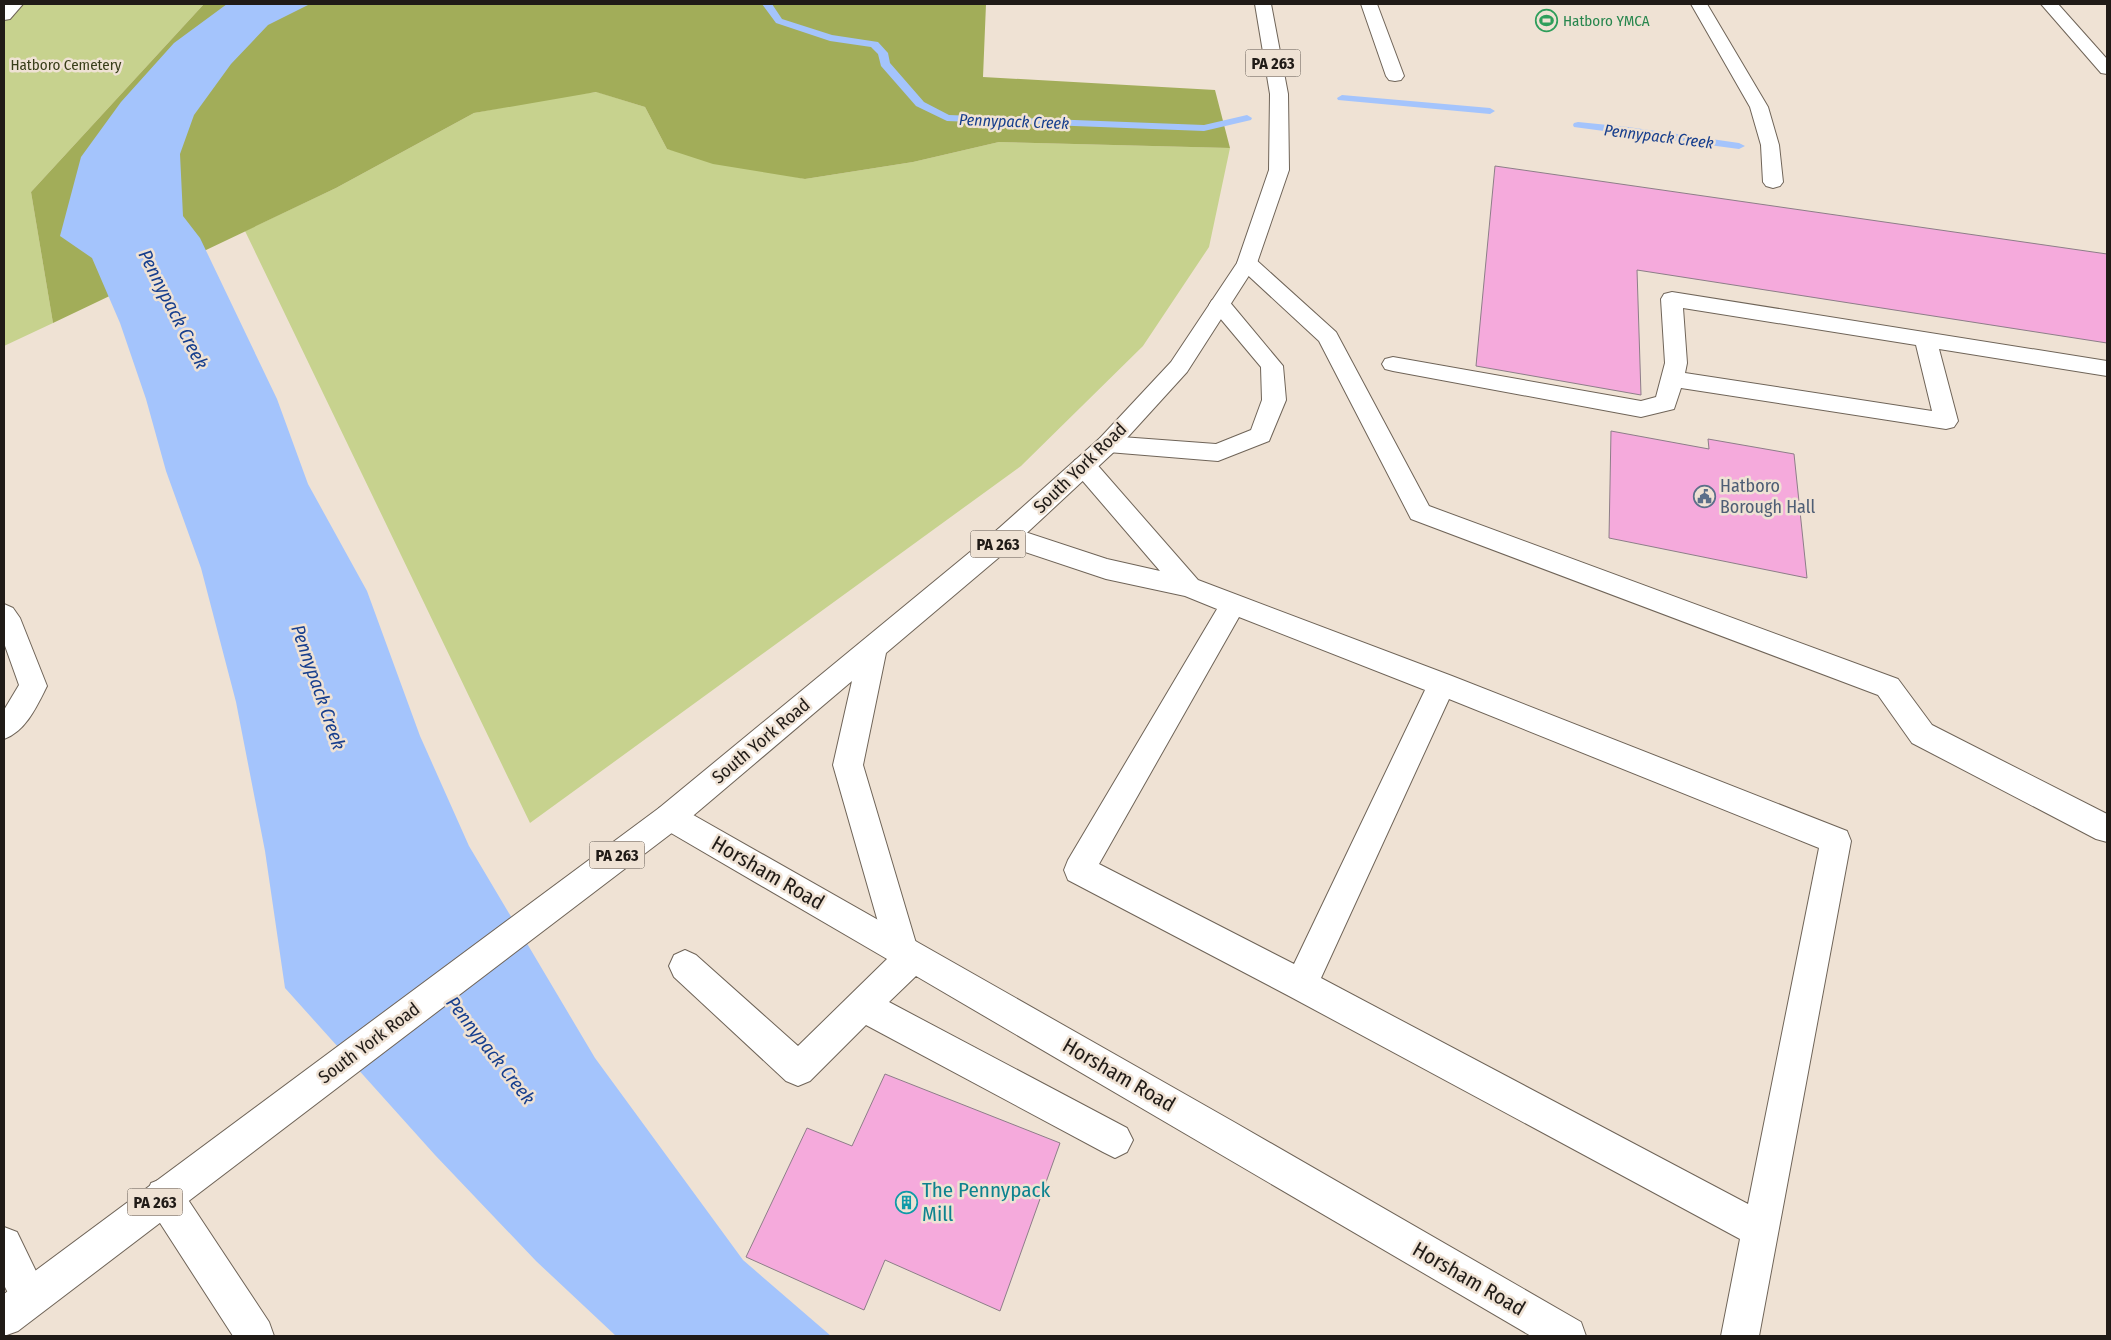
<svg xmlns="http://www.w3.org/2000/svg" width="2111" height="1340" font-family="'Fira Sans Condensed',sans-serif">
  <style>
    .green { fill: #c7d28e }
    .forest { fill: #a2ad59 }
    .water { fill: #a4c4fc }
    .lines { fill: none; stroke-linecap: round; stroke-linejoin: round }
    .stream { fill: #a4c4fc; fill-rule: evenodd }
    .building { fill: #f5aadc; stroke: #8d7e88 }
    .minor-casing { stroke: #6f6458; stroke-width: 2 }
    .highway-casing { stroke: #6f6458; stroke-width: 2 }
    .minor { fill: #fff; fill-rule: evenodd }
    .highway { fill: #fff; fill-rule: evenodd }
    .labels { text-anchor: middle; stroke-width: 5; stroke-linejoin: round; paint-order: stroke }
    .far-leisure-label { font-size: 15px; fill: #27864d; stroke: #efe2d4; text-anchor: start }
    .far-park-label { font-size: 15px; fill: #393e1a; stroke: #efe2d4 }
    .shield { fill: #efe2d4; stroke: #5e5750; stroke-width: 1 }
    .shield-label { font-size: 16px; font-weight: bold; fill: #201b17 }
    .far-water-label { font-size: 16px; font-style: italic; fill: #163e8d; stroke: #efe2d4 }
    .street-label { font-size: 18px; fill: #201b17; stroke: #efe2d4 }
    .service-label { font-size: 18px; fill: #4e5e75; stroke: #efe2d4; text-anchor: start }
    .water-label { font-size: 19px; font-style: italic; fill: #163e8d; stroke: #efe2d4 }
    .near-street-label { font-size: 21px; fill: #201b17; stroke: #efe2d4 }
    .near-culture-label { font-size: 21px; fill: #0d838f; stroke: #efe2d4; text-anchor: start }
  </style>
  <rect width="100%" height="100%" fill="#efe2d4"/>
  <path class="green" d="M4 4H204L31 192 53 323 4 346Z
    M597 92 645 107 667 149 805 179 913 162 999 142 1230 148 1209 247 1143 346 1021 466 530 823 245 231 336 188 474 113 561 96Z"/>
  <path class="forest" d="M204 4H986L983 77 1215 90 1230 148 999 142 913 162 805 179 713 164 667 149 645 107 596 92 474 113 336 188 53 323 31 192Z"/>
  <path class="water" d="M227 4H310L268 25 231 64 194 115 180 154 183 216 200 238 277 399 308 484 367 591 420 736 469 846 595 1058 743 1260 831 1336H616L536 1261 435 1155 285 988 265 851 236 702 201 568 166 471 146 399 120 323 92 258 60 236 81 157 121 102 174 43Z"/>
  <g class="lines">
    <path class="stream" d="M762 4H772L782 19 832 35 878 42 888 53 890 63 924 102 949 115 1204 125 1247 115 1252 118 1251 120 1204 131 947 121 916 106 881 66 878 54 871 47 830 41 776 23Z
      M1342 95 1490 108 1495 111 1490 114 1338 100 1337 98Z
      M1578 122 1628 127 1739 143 1745 146 1739 149 1574 127 1573 125 1574 123Z"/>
  </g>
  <path class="building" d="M1495 166 2107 254V343L1637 270 1641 395 1476 366Z
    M1611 431 1709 449 1708 439 1794 454 1807 578 1609 538Z
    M885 1074 1060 1143 1000 1311 885 1260 864 1310 746 1257 807 1128 852 1146Z"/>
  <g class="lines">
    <defs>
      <path id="minor" d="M6 4H23L10 19 4 20V6Z
        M1361 4H1377L1404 76 1401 80 1395 81 1389 80 1386 76Z
        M1691 4H1707L1768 107 1779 145 1783 182 1780 186 1773 188 1766 186 1763 182 1761 145 1750 107Z
        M2041 4H2058L2107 59V74L2101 73Z
        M1247 257 1254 258 1336 332 1429 506 1898 679 1932 725 2107 814V842L2096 839 1912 743 1878 695 1411 519 1319 341 1240 268 1237 263 1240 258Z
        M1672 292 2107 361V376L1939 349 1958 421 1954 427 1946 429 1681 388 1674 409 1641 417 1393 371 1385 369 1382 364 1385 359 1393 357 1641 401 1656 397 1665 363 1661 299 1664 294ZM1683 308 1916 345 1932 411 1685 373 1687 363Z
        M1220 298 1228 300 1283 366 1286 400 1269 441 1218 461 1108 452 1100 450 1096 444 1100 438 1108 436 1216 444 1251 430 1262 400 1261 367 1209 305 1212 300Z
        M1084 457 1093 460 1198 580 1452 676 1847 831 1851 841 1759 1336H1721L1740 1239 1289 996 1068 880 1064 870 1068 860 1217 609 1185 596 1106 579 998 543 994 536 998 529 1007 526 1107 559 1160 571 1075 472 1072 466 1075 460ZM1239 617 1425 690 1294 964 1099 864ZM1449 699 1819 848 1748 1204 1321 978Z
        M4 604 13 608 20 618 47 686C37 706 26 731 4 739V710L19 685 4 643Z
        M670 804 681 808 1234 1122 1581 1322 1586 1336H1531L916 976 889 1002 1127 1128 1133 1140 1127 1152 1115 1158 1103 1152 866 1025 810 1081 798 1086 786 1081 674 977 669 966 674 955 685 950 696 955 798 1046 887 959 659 826 655 817 659 808Z
        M164 1178 177 1183 269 1322 274 1336H233L151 1209 146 1196 151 1183Z
        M4 1227 17 1232 48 1296 42 1309 29 1315 16 1309 4 1285Z"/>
      <path id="highway" d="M1255 4H1271L1288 94 1289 170 1257 263 1187 372 1116 450 1016 543 886 653 863 765 918 950 913 961 902 965 891 961 886 950 833 765 852 681 681 826 18 1331 4 1336V1294L659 808 998 529 1100 438 1171 362 1237 263 1269 170 1270 94Z"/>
    </defs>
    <use href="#minor" class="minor-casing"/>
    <use href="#highway" class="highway-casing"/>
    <use href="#minor" class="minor"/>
    <use href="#highway" class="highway"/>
  </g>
  <defs>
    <symbol id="stadium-ring" viewBox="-11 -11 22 22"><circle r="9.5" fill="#efe2d4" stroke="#2e9e5b" stroke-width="1.5"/><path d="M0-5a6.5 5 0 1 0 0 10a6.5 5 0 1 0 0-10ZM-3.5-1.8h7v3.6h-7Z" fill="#2e9e5b"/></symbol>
    <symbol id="civic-ring" viewBox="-11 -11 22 22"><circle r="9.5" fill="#efe2d4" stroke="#5c6f8a" stroke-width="1.5"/><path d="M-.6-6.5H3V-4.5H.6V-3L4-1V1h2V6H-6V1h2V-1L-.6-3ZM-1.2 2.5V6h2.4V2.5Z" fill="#5c6f8a"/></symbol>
    <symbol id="building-ring" viewBox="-11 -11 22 22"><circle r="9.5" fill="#efe2d4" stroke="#0f9aa8" stroke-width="1.5"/><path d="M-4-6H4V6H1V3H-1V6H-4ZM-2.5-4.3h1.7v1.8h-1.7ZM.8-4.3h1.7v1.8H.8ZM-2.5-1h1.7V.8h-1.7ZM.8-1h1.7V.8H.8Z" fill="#0f9aa8"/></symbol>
  </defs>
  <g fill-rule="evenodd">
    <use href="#stadium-ring" x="1534" y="8" width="25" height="25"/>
    <use href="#civic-ring" x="1692" y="484" width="25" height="25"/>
    <use href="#building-ring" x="894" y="1190" width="25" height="25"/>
  </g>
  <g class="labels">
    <g class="far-leisure-label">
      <text x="1563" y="26">Hatboro YMCA</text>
    </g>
    <g class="far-park-label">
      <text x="66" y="70">Hatboro Cemetery</text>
    </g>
    <g class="shield">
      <rect x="1245.5" y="49.5" width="55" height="27" rx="4"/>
      <rect x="970.5" y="530.5" width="55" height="27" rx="4"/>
      <rect x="589.5" y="841.5" width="55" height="27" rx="4"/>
      <rect x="127.5" y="1188.5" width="55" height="27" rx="4"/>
    </g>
    <g class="shield-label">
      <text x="1273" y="69">PA 263</text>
      <text x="998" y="550">PA 263</text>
      <text x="617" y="861">PA 263</text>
      <text x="155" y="1208">PA 263</text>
    </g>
    <g class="far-water-label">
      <text transform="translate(1014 121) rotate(2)" y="6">Pennypack Creek</text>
      <text transform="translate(1659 136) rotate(7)" y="6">Pennypack Creek</text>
    </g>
    <g class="street-label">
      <text transform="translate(1080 468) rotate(-44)" y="6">South York Road</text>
      <text transform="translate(761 741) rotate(-40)" y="6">South York Road</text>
      <text transform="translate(369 1043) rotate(-37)" y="6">South York Road</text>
    </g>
    <g class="service-label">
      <text x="1720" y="492">Hatboro<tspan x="1720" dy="21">Borough Hall</tspan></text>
    </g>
    <g class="water-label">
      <text transform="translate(174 309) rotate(63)" y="7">Pennypack Creek</text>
      <text transform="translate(319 687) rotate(71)" y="7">Pennypack Creek</text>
      <text transform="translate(491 1050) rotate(52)" y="7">Pennypack Creek</text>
    </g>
    <g class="near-street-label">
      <text transform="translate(768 873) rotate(30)" y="7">Horsham Road</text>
      <text transform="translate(1119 1075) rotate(30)" y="7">Horsham Road</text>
      <text transform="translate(1469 1279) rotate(30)" y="7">Horsham Road</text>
    </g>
    <g class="near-culture-label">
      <text x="922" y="1197">The Pennypack<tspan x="922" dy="24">Mill</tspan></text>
    </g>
  </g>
  <rect width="2111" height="1340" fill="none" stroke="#201b17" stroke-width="10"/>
</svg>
